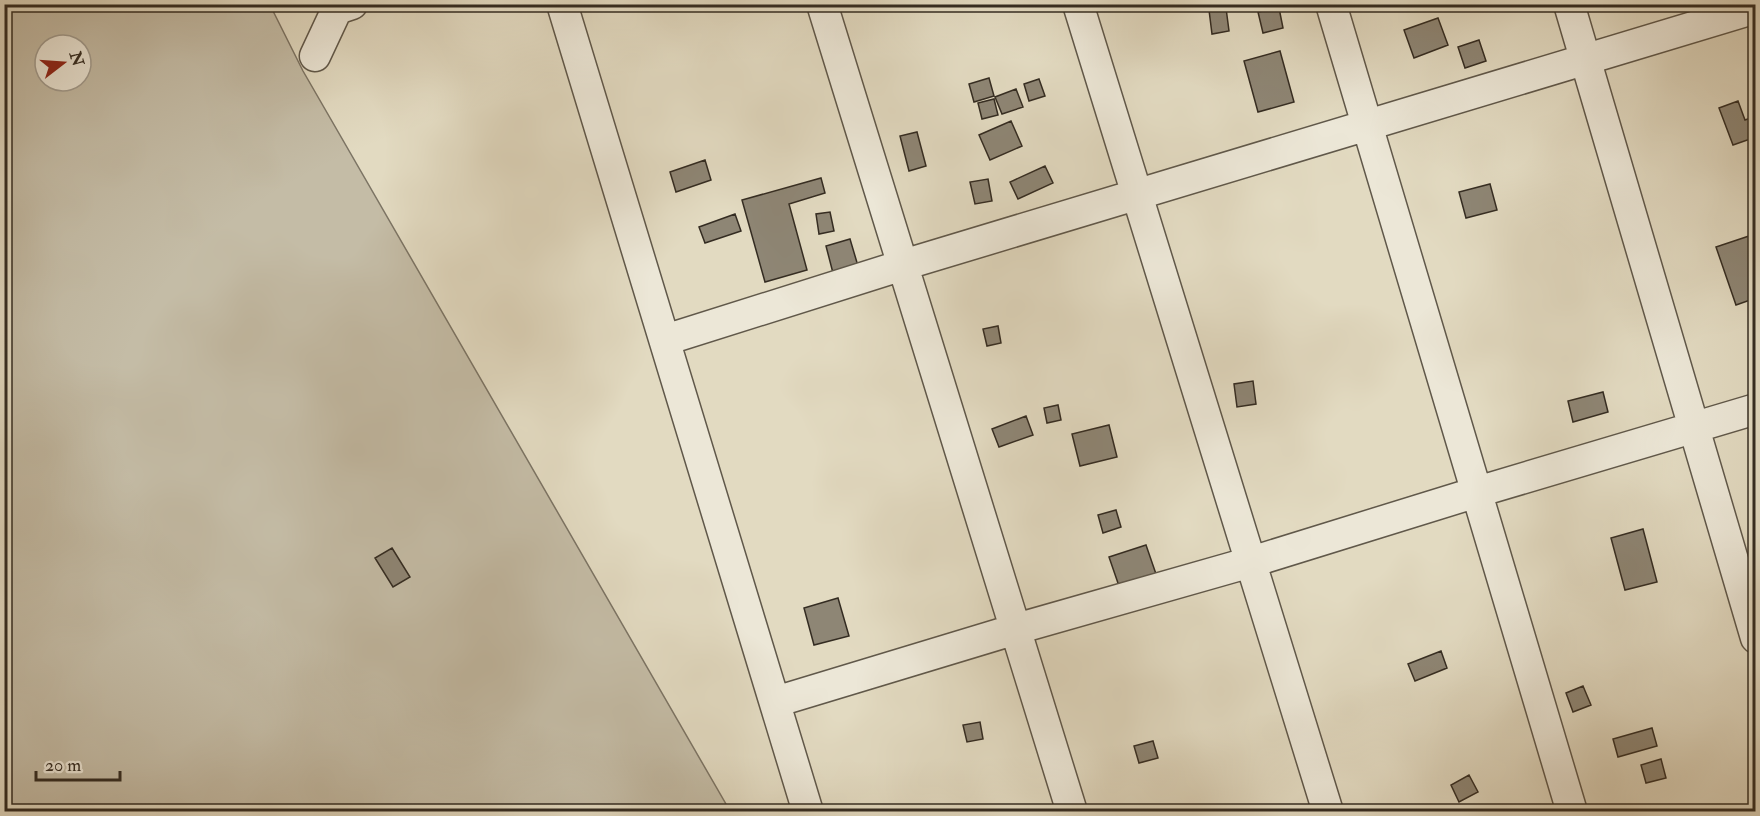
<svg xmlns="http://www.w3.org/2000/svg" width="1760" height="816" font-family="'IM FELL Double Pica',serif">
  <style>
    .green { fill: #c4bca6; stroke: #7c7464; stroke-width: 1.5; fill-rule: evenodd }
    .building { fill: #8e8675; stroke: #342c22; stroke-width: 1.5 }
    .lines { fill: none; stroke-linecap: round; stroke-linejoin: round }
    .minor-casing { stroke: #60584a; stroke-width: 33 }
    .minor { stroke: #ece7d7; stroke-width: 30 }
  </style>
  <rect width="100%" height="100%" fill="#e2dac1"/>
  <filter id="stains"><feTurbulence type="fractalNoise" baseFrequency=".00333" numOctaves="4"/><feColorMatrix values="0 0 0 0 .2 0 0 0 0 .09 0 0 0 0 .02 0 0 0 .5 -.17"/></filter>
  <radialGradient id="worn" r=".72"><stop offset=".6" stop-color="#630" stop-opacity="0"/><stop offset="1" stop-color="#630" stop-opacity=".3"/></radialGradient>
  <path class="green" d="M5 5H270L303 71 730 811 5 812ZM45 45H81V81H45Z"/>
  <path class="building" d="M1226 8 1229 31 1212 34 1209 10Z
    M1279 8 1283 28 1263 33 1258 12Z
    M1438 18 1448 45 1414 58 1404 30Z
    M1479 40 1486 61 1465 68 1458 47Z
    M1280 51 1294 102 1258 112 1244 61Z
    M989 78 994 96 974 102 969 84Z
    M1039 79 1045 96 1029 101 1024 84Z
    M1016 89 1023 107 1002 114 995 97Z
    M994 99 998 115 982 119 978 103Z
    M1738 101 1745 120 1756 116V137L1733 145 1719 108Z
    M1011 121 1022 146 990 160 979 135Z
    M917 132 926 166 909 171 900 136Z
    M705 160 711 180 676 192 670 172Z
    M1045 166 1053 183 1018 199 1010 182Z
    M821 178 825 193 789 204 807 270 765 282 742 200Z
    M988 179 992 201 975 204 970 182Z
    M1490 184 1497 210 1466 218 1459 192Z
    M830 212 834 231 819 234 816 214Z
    M735 214 741 231 705 243 699 227Z
    M1752 235 1756 245V298L1736 305 1716 247Z
    M850 239 858 266 833 273 826 246Z
    M998 326 1001 343 987 346 983 329Z
    M1253 381 1256 404 1237 407 1234 384Z
    M1603 392 1608 412 1573 422 1568 401Z
    M1058 405 1061 420 1047 423 1044 408Z
    M1026 416 1033 435 999 447 992 429Z
    M1109 425 1117 457 1080 466 1072 434Z
    M1116 510 1121 527 1103 533 1098 515Z
    M1643 529 1657 582 1625 590 1611 538Z
    M1146 545 1156 574 1119 586 1109 557Z
    M392 548 410 577 393 587 375 558Z
    M838 598 849 636 814 645 804 608Z
    M1441 651 1447 668 1415 681 1408 664Z
    M1583 686 1591 705 1573 712 1566 693Z
    M980 722 983 739 967 742 963 725Z
    M1652 728 1657 746 1618 757 1613 739Z
    M1153 741 1158 758 1139 763 1134 746Z
    M1661 759 1666 778 1646 783 1641 765Z
    M1469 775 1478 792 1459 802 1451 785Z
    M909 806 910 812H894L893 810Z"/>
  <g class="lines">
    <defs>
      <path id="minor" d="M562 4 808 812
        M822 4 1072 812
        M1078 4 1328 812
        M1331 4 1572 812
        M1569 4 1756 638
        M315 56 337 9 352 4
        M665 340 903 265 1756 8
        M775 702 1016 629 1251 562 1477 492 1756 409"/>
    </defs>
    <use href="#minor" class="minor-casing"/>
    <use href="#minor" class="minor"/>
  </g>
  <rect width="1760" height="816" fill="none" stroke="#e2dac1" stroke-width="24"/>
  <rect x="6" y="6" width="1748" height="804" fill="none" stroke="#342c22" stroke-width="3"/>
  <rect x="12" y="12" width="1736" height="792" fill="none" stroke="#342c22" stroke-width="1.5"/>
  <g transform="translate(63 63) rotate(73)"><circle r="28" fill="#ece7d7" stroke="#a29c8f" stroke-width="1.5"/>
  <path d="M0-4.5L10 22L0 15L-10 22Z" fill="#8f2418"/>
  <text y="-9" font-size="16" font-weight="bold" text-anchor="middle" fill="#342c22">N</text>
  </g>
  <path d="M36 771v9h84v-9" fill="none" stroke="#342c22" stroke-width="3"/>
  <text x="45" y="771" font-size="18" fill="#342c22" stroke="#ece7d7" stroke-width="4.5" paint-order="stroke">20 m</text>
  <rect width="100%" height="100%" filter="url(#stains)"/>
  <rect width="100%" height="100%" fill="url(#worn)"/>
</svg>
